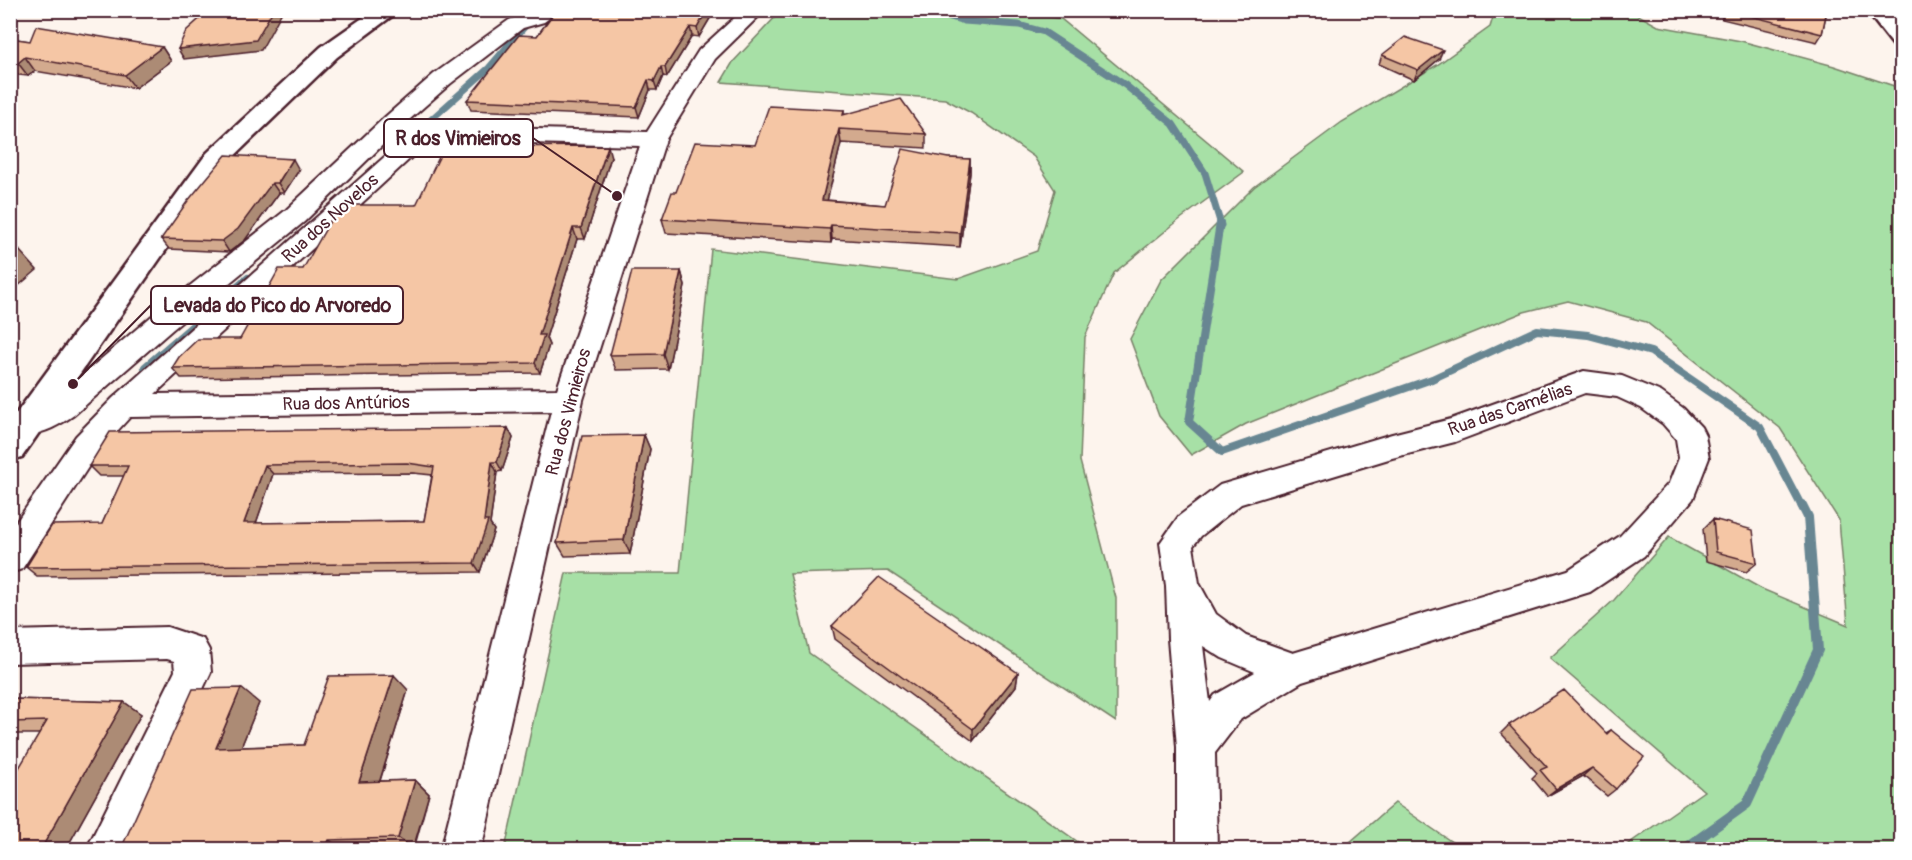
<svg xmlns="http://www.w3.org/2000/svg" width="1912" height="860" font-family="Pangolin,sans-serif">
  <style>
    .green { fill: #a7e0a6; stroke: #788068; stroke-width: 1.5 }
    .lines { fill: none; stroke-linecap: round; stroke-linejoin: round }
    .stream-far2 { stroke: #678692; stroke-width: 7 }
    .stream-far1 { stroke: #678692; stroke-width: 8 }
    .stream { stroke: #678692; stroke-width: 10 }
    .street-casing { stroke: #4a1f2b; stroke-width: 4 }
    .secondary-casing { stroke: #4a1f2b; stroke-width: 5 }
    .street { fill: #fff; fill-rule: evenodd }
    .secondary { fill: #fff; fill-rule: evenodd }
    .wall { fill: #d3aa8e; stroke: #4a1f2b; stroke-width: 1.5; fill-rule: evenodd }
    .shaded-wall { fill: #ac8b74; stroke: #4a1f2b; stroke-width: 1.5 }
    .building { fill: #f5c6a5; stroke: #4a1f2b; stroke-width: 1.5; fill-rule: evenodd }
    .labels { text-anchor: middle; stroke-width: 4.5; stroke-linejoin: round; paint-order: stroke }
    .street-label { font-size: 18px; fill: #4a1f2b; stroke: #fff }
    .leader { fill: none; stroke: #4a1f2b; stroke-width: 2 }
    .callout-dot { fill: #4a1f2b; stroke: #fff; stroke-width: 2 }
    .callout { fill: #fff; stroke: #4a1f2b; stroke-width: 2 }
    .callout-label { font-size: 20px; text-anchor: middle; font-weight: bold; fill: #4a1f2b }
  </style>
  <rect width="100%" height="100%" fill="#fdf4ed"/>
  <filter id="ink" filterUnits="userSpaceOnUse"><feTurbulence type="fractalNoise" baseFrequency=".0167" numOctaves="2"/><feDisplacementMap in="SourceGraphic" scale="12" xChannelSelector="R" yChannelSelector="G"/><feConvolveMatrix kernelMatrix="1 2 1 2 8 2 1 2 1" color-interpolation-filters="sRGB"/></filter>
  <g filter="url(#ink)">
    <path class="green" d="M1011 10 1061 19 1244 172 1179 220 1114 273 1085 337 1080 461 1116 598V722L888 571 790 574 809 653 1088 849H505L566 573H680L711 249 958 279 1037 251 1055 190 1034 157 971 113 945 99 721 82 733 62 781 11Z
      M1495 11H1631L1658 26 1741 41 1834 66 1894 86 1902 96 1901 849H1621L1704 791 1550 658 1614 600 1669 537 1762 589 1848 625 1839 520 1780 428 1646 322 1568 301 1524 312 1246 424 1191 455 1159 416 1130 339 1161 280 1254 187 1342 122 1437 65 1490 27Z
      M1395 803 1462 849H1347L1349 843Z"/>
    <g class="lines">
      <path class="stream-far2" d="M927 10 964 21 1019 25 1044 32 1125 85 1173 124 1205 173 1221 225
        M399 148 489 68 531 19"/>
      <path class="stream-far1" d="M1220 223 1189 422 1222 452 1432 379 1537 330 1588 335 1651 352 1760 427 1802 507
        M145 367 248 278"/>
      <path class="stream" d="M1683 850 1747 804 1818 650 1808 517 1802 505"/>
      <defs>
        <path id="street" d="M535 10H560L544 22 523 28 450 84 401 127 304 222 173 329 74 415C58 426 36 439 16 433L12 425 16 417 41 408 54 399 153 315 286 210 385 117 434 74 509 20Z
          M743 10H765L715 59 666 139 583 400 481 850H441L551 411 130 417 98 452 22 569 10 573V531L76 436 113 398 399 144 421 135 459 127 647 132 699 50ZM459 141 640 146 557 389 155 394 415 154 435 146Z
          M1584 371 1622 376 1661 392 1683 408 1701 427 1705 435 1709 458 1693 499 1644 556 1590 592 1302 682 1241 719 1215 753 1217 850H1177V747L1168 639 1166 586 1160 543 1179 516 1220 485 1392 434 1451 419ZM1585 393 1617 397 1641 408 1663 424 1676 439 1679 458 1669 483 1620 536 1568 570 1293 653 1246 636 1216 614 1199 583 1193 546 1201 536 1241 504 1392 458 1455 442ZM1203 646 1222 658 1255 672 1215 695 1210 702Z
          M167 627 203 639 209 650 211 672 127 850H86L175 671 174 661 167 659 10 663V631Z"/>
        <path id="secondary" d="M374 10H400L337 57 225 165 22 457 10 461V422L207 153 321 47Z
          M1862 10H1890L1902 25V48L1894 46 1872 18Z"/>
      </defs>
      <use href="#street" class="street-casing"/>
      <use href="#secondary" class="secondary-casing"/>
      <use href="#street" class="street"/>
      <use href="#secondary" class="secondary"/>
    </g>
    <path class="wall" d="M556 10H715L699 37 692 36 667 77 663 76 657 90H650L639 117 471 110 467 100 537 36Z
      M1722 10H1827L1822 34 1817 42 1722 19Z
      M10 38 30 41 162 47 171 61 135 88 35 71 28 76 10 74Z
      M1382 55 1439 59 1414 80 1379 64Z
      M844 110V114L926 134V148L841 143 827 200 885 205 948 158 970 159V173L960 247 832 239 831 243 666 233 662 219 676 192 755 145Z
      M611 157 585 239H577L546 338 549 345 540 373 181 378 172 368 240 339 303 269 416 205Z
      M299 170 284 193H279L245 240 229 252 169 249 161 239Z
      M681 271 685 286 668 369 616 370 610 355Z
      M508 428 513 438 502 471 497 472 490 524 494 530 480 572 37 576 26 567 102 524 124 476H99L89 466ZM413 473 432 475 424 521 256 523 273 474Z
      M644 435 650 449 630 554 565 556 557 543Z
      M1713 519 1757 563 1746 572 1706 561 1703 529Z
      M832 626 1018 673 1016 686 973 741 835 639Z
      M408 690 380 781 415 780 429 794 414 849H121L259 703 241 747 304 745Z
      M10 699 124 702 141 714 66 849H10L40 734H10Z
      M1509 725 1606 733 1611 730 1616 789 1607 796 1583 776 1547 796 1532 778 1537 773 1501 733Z"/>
    <path class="shaded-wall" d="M273 10H283L261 50 184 59 178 49Z
      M707 10H715L699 37 697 28Z
      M690 27 692 36 667 77 665 67Z
      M162 47 171 61 135 88 125 75Z
      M1443 50 1439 59 1414 80 1418 70Z
      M25 57 35 71 28 76 18 63Z
      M661 67 663 76 657 90 654 81Z
      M648 80 650 90 639 117 636 107Z
      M839 129 841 143 824 214 822 200Z
      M608 146 611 157 585 239 581 228Z
      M293 159 299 170 284 193 278 183Z
      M970 159V173L960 247V233Z
      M272 183 279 193 245 240 229 252 222 241Z
      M831 225 832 239 831 243 830 229Z
      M573 228 577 239 546 338 549 345 540 373 535 363 539 335Z
      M10 249 19 250 37 270 10 293Z
      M681 271 685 286 668 369 663 354Z
      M508 428 513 438 502 471 497 462Z
      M644 435 650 449 630 554 624 540Z
      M492 462 497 472 490 524 494 530 480 572 474 563 484 521Z
      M265 465 273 474 253 532 244 523Z
      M1018 673 1016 686 973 741V729Z
      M394 675 408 690 375 796 359 782Z
      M241 688 259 703 235 762 216 748Z
      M124 702 141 714 66 849H41Z
      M1592 768 1583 776 1547 796 1556 789Z
      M415 780 429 794 413 849 398 838Z
      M329 840 342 849H325Z"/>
    <path class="building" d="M213 10H273L256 40 178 49 186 31 205 14Z
      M556 10H707L697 28 690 27 665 67H661L654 81 648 80 636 107 467 100 519 35 537 36Z
      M1727 10H1827L1822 34Z
      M36 26 162 47 125 75 25 57 18 63 10 62V38L30 41Z
      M1405 37 1443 50 1418 70 1382 55Z
      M901 99 926 134 839 129 822 200 885 205 903 149 948 158 970 159 960 233 831 225 830 229 662 219 672 192H676L695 142 755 145 769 106 844 110 843 115Z
      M608 146 581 228H573L539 335H544L535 363 172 368 179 357 198 339H240L279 269H303L333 216 345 205H416L444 147Z
      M226 155 293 159 278 183H272L238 229 222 241 161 239 187 202Z
      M10 249 19 250 10 258Z
      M632 271H681L663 354 610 355Z
      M508 428 497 462H492L484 521H488L474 563 26 567 52 525 102 524 128 466H89L110 432ZM407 463 434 467 424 521 244 523 265 465Z
      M644 435 624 540 557 543 582 436Z
      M1713 519 1753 530 1757 563 1716 552Z
      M879 577 1018 673 973 729 832 626Z
      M394 675 359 782 415 780 398 838 329 840 325 849H121L193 689 241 688 216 748 304 745 329 676Z
      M1564 690 1607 734 1611 730 1644 757 1616 789 1592 768 1556 789 1540 770 1547 767 1509 725Z
      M10 699 124 702 41 849H10V783L47 721 10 722Z"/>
  </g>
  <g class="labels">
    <g class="street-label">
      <text transform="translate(330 218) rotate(-42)" y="6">Rua dos Novelos</text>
      <text transform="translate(346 403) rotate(-1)" y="6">Rua dos Antúrios</text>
      <text transform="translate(1510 409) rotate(-19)" y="6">Rua das Camélias</text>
      <text transform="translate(568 412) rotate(-75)" y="6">Rua dos Vimieiros</text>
    </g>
  </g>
  <path class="leader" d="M617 196L533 138M73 384L151 305"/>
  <g class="callout-dot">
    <circle cx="617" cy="196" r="6"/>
    <circle cx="73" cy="384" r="6"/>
  </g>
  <g class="callout">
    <rect x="384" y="119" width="149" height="38" rx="6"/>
    <rect x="151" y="286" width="252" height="38" rx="6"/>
  </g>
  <g class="callout-label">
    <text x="458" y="145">R dos Vimieiros</text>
    <text x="277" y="312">Levada do Pico do Arvoredo</text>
  </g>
  <rect width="1912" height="860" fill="none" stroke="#fff" stroke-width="36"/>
  <rect x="18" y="18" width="1876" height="824" fill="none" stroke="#4a1f2b" stroke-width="2" filter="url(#ink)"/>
</svg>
